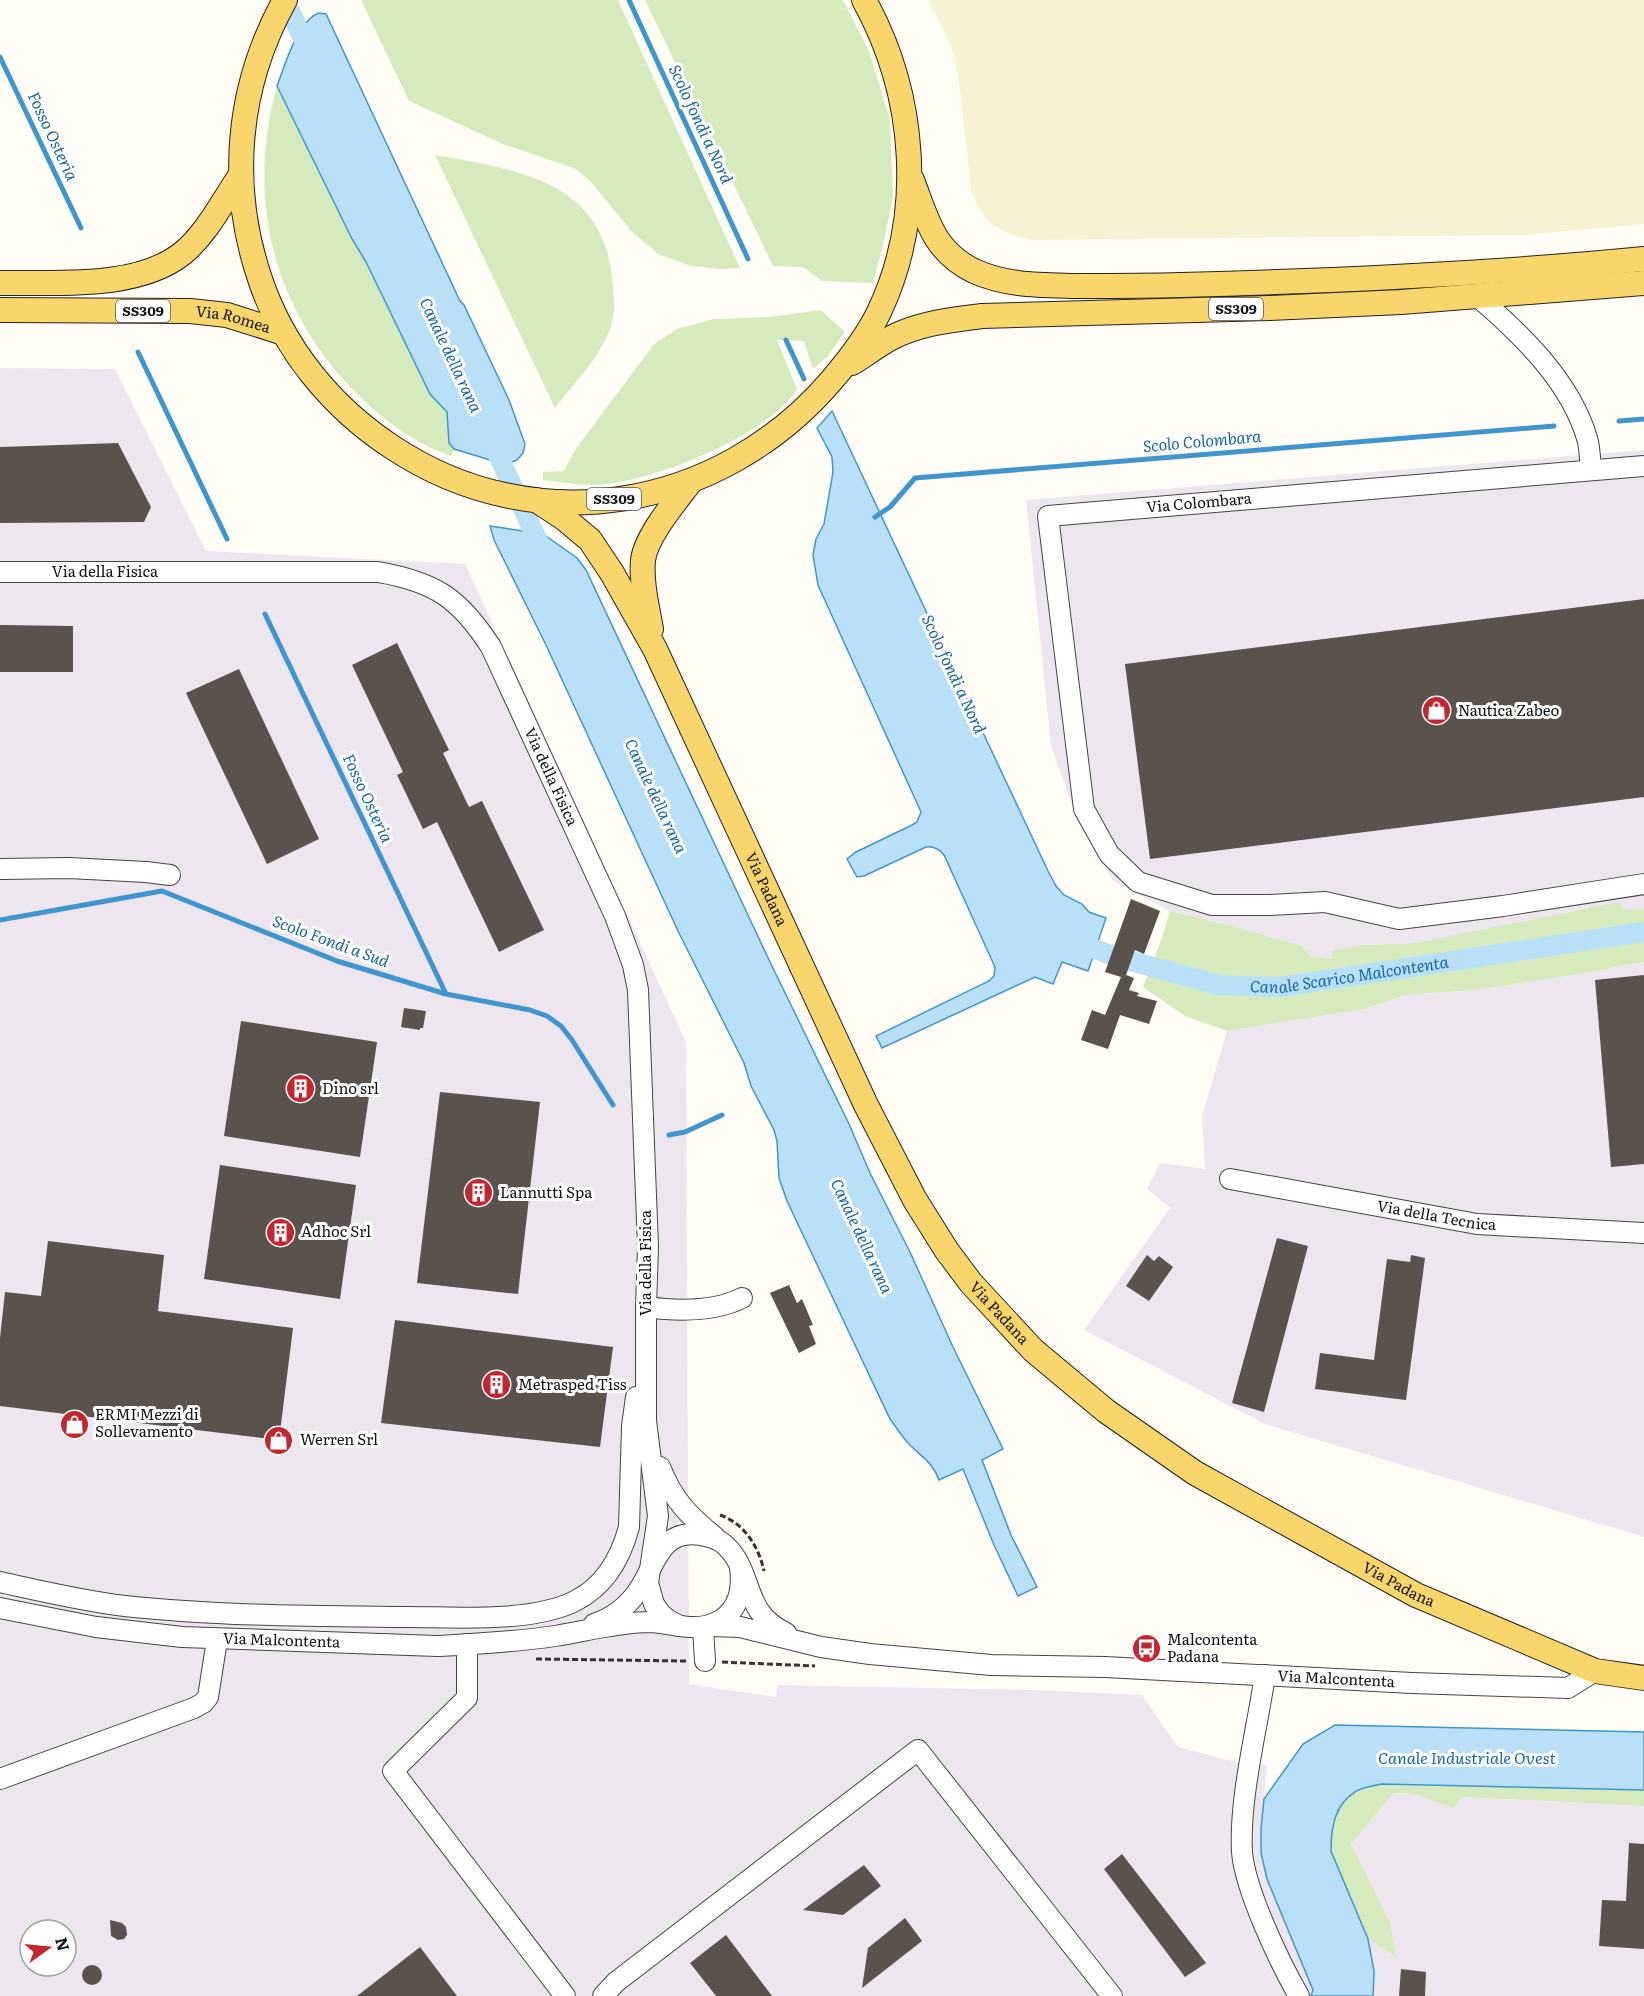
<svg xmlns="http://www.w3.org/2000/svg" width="1644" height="1996" font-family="Literata,serif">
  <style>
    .industrial { fill: #eee6ef; fill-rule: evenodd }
    .farmland { fill: #f6f3d4 }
    .green { fill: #d5ebbd }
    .water { fill: #b9e0f7; stroke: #3f96cf; stroke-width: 1.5 }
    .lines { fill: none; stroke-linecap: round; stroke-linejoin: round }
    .stream { stroke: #3f96cf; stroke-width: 5 }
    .canal { stroke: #b9e0f7; stroke-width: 20 }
    .building { fill: #5a524d }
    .minor-casing { stroke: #444; stroke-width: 22 }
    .major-casing { stroke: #222; stroke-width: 26 }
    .path { stroke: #333; stroke-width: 3; stroke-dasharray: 6 3; stroke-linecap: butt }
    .minor { stroke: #fff; stroke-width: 20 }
    .major { stroke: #f9d66b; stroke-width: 24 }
    .labels { text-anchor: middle; stroke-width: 6; stroke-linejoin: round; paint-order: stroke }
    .shield { fill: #fff; stroke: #585858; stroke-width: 1.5 }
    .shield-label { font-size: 14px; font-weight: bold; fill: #111 }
    .street-label { font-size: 15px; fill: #111; stroke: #fff }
    .poi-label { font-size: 15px; fill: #111; stroke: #fff; text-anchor: start }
    .water-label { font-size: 16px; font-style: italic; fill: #1768a6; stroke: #fff }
  </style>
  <rect width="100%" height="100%" fill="#fffdf5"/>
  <path class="industrial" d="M0 368 115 369 206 551 465 564 686 1042 689 1684 776 1697 777 1685 1032 1690 1142 1695 1178 1747 1236 1762 1267 1765 1261 1829V1853L1267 1879 1313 1990 1311 1996H0ZM30 1930H66V1966H30Z
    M1644 450V909L1508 926 1416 943 1362 945 1333 950V959L1309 956 1302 946 1233 926 1170 911 1113 881 1078 821 1051 746 1026 500Z
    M1644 962V1537L1265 1424 1084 1330 1170 1208 1147 1189 1160 1163 1205 1169 1202 1116 1227 1031 1364 1009 1407 995 1475 990 1574 975Z
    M1394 1793 1415 1794 1454 1809 1461 1797 1644 1806V1996H1373L1374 1971 1368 1939 1396 1956 1351 1844Z"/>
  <path class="farmland" d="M928 0H1644V224L1525 235 1032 240 1009 234 991 224 979 210 971 190 960 90 955 60 948 38Z"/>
  <path class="green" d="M361 0H618L740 268 720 269 691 266 658 254 631 231 592 183 576 169 503 144 409 101Z
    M645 0H843L869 51 890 120 893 196 884 241 873 283 822 281 803 267 773 266Z
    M277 86 352 239 366 262 430 394 447 412 449 443 454 449 451 456C416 444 385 421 359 396 274 312 245 201 277 86Z
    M435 155C511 169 598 178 611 270 613 289 617 311 610 329 599 359 574 383 555 408Z
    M821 310 845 332 827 357 813 369 804 341 777 340 797 389C770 434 658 479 607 484 586 487 563 482 543 480V472L564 471 575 450 654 344 677 329 714 319 769 317Z
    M1619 902 1623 910 1644 909V962L1574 975 1475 990 1407 995 1364 1009 1227 1031 1185 1016 1143 987 1162 938 1170 911 1233 926 1302 946 1310 956 1332 959 1333 950 1362 945 1416 943Z
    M1382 1784 1644 1790V1806L1461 1797 1454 1809 1415 1794 1394 1793 1351 1844 1390 1923 1396 1957 1368 1939 1331 1851C1331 1829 1334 1805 1355 1792 1362 1787 1373 1786 1382 1784Z"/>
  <path class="water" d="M319 13 326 14 460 301 464 305 509 400 525 444 523 453 517 460 509 463 497 462 454 449 449 443 447 412 430 394 366 262 352 239 277 86C285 65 297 21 319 13Z
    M832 411 1048 871 1056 886 1064 895 1082 904 1089 912 1106 918 1088 971 1062 962 1053 984 1035 977 882 1048 876 1036 989 981 994 976 995 967 944 855C939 849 934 846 926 847L864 876 857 877 847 859 856 852 912 825 917 822 921 812 818 585 813 555 816 539 824 524 833 472 832 457 817 428Z
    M490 526 543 534 577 558 586 570 770 962 849 1124 870 1173 910 1252 953 1347 1003 1449 982 1460 1011 1535 1037 1587 1018 1596 994 1545 963 1469 939 1480C933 1462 920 1456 908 1443 901 1435 896 1427 890 1419L787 1201 779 1178 777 1141 774 1130 751 1086 744 1063 678 931 546 645 494 540Z
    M1335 1725 1644 1732V1790L1382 1784C1373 1786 1362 1787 1355 1792 1334 1805 1331 1829 1331 1851L1368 1939 1374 1971 1373 1996H1311L1313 1990 1267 1879 1261 1853V1829L1264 1799 1303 1744Z"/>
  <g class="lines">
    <path class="stream" d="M629 0 748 259
      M0 57 81 228
      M786 340 804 379
      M138 352 227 539
      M1619 421 1644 419
      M875 517 890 507 915 478 1554 426
      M265 614 446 994
      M0 920 162 891 337 961 446 994 530 1010 547 1016 561 1026 572 1040 613 1105
      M669 1135 685 1132 722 1115"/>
    <g class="canal">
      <path d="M285 0 311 56"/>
      <path d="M490 438 545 556"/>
      <path id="s1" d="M1071 940 1116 957 1219 985 1280 987 1644 932"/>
    </g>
  </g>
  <path class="building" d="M118 443 151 507 144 522 0 523V447Z
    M1644 599V797L1150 859 1125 664Z
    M0 625 73 626V672H0Z
    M397 643 449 750 443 753 469 807 482 801 544 930 499 952 437 822 423 829 397 775 403 772 352 665Z
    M239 669 319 839 267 864 186 693Z
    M1131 899 1160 911 1144 954 1135 950 1126 975 1134 978 1129 990 1139 993 1137 996 1157 1001 1149 1024 1120 1015 1108 1049 1081 1040 1092 1010 1105 1015 1121 977 1105 972Z
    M1644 975V1164L1611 1167 1595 980Z
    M404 1008 426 1011 423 1028H420V1030L401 1027Z
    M241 1021 377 1042 360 1157 224 1136Z
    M440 1092 540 1102 518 1294 417 1283Z
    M220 1165 356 1185 340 1299 204 1279Z
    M1277 1238 1308 1246 1264 1412 1232 1403Z
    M48 1241 164 1255 158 1311 293 1328 279 1440 0 1406V1338L5 1292 41 1296Z
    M1147 1255 1154 1261 1159 1256 1173 1267 1149 1301 1126 1286Z
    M1411 1255 1425 1258 1406 1400 1315 1389 1320 1353 1374 1360 1387 1259 1410 1262Z
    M789 1285 797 1303 802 1299 813 1325 809 1326 816 1344 799 1353 770 1293Z
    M395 1320 613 1347 600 1447 381 1423Z
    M1629 1843 1644 1844V1949L1599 1946 1602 1900 1626 1901Z
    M1122 1854 1206 1963 1185 1977 1104 1869Z
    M864 1865 881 1886 843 1915 803 1910Z
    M905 1918 922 1941 862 1988 868 1948Z
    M110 1920 122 1923 126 1927 127 1935 124 1939 118 1940 111 1936Z
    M726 1935 772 1996H716L690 1963Z
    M420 1947 457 1996H357L388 1972Z
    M82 1975a10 10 0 1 1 20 0a10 10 0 1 1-20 0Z
    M1401 1969 1426 1972 1425 1996H1399Z"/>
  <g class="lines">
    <defs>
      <g id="minor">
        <path d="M1478 297C1522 335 1570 381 1587 438 1590 448 1590 460 1591 470"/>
        <path d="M1644 466 1048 516 1084 809 1109 854 1138 882 1212 905H1270L1325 902 1399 919 1503 906 1644 884"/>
        <path id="s2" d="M0 572H378C436 582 460 599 491 647L615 916 633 965 638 990 648 1247 646 1307V1421L658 1516 648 1583 654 1604 660 1613 668 1620 680 1626"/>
        <path d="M0 869 69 868 146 872 170 875"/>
        <path id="s3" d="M1230 1179 1477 1224 1644 1233"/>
        <path d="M646 1307C676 1311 714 1312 742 1298"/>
        <path d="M660 1467C673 1500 688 1515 715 1537"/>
        <path d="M0 1582C41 1591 83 1601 125 1606 218 1616 311 1616 405 1617 454 1617 532 1623 575 1601 605 1586 621 1557 629 1527L632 1426 636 1397"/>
        <path id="s4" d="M0 1608 96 1627 182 1637 437 1646C476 1644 516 1642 555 1636 586 1631 619 1622 650 1622 673 1623 695 1633 717 1622 739 1611 743 1590 740 1568"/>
        <path d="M594 1624C612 1618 627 1607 638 1591 655 1567 660 1528 700 1535 710 1536 718 1539 725 1545 755 1573 741 1612 786 1633"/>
        <path id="s5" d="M710 1626 740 1627 821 1647 870 1654 991 1665 1105 1667 1412 1683 1568 1688 1595 1671"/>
        <path d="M703 1628 705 1661"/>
        <path d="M467 1644V1698L393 1771 565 1996"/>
        <path d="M1265 1675C1257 1730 1239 1798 1242 1852 1245 1890 1280 1963 1299 1996"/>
        <path d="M0 1779 194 1708 203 1703 208 1697 217 1640"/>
        <path d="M603 1996 616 1982 918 1750 1112 1996"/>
      </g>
      <g id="major">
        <path d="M285 0C237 86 228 185 260 279 283 348 331 407 392 447 536 543 720 510 831 381 849 360 867 337 879 312 926 213 916 94 864 0"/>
        <path d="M912 180C927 219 933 251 974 271 1007 286 1041 285 1077 286 1111 286 1146 286 1181 285 1335 281 1490 274 1644 259"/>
        <path d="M0 283C56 282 137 290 183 253 207 233 223 201 240 176"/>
        <path id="s6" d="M0 310 190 311 227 315 284 333"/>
        <path d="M852 363C865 355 878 345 891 338 919 323 951 320 982 316L1269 308 1401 302 1644 283"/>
        <path id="s7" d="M536 500 565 519 590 540 612 573 655 649 866 1105 915 1200 947 1251 971 1283 1033 1350 1106 1411 1195 1473 1416 1595 1595 1671 1644 1678"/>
        <path d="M651 629C647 606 641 583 643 560 646 536 676 501 691 481"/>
      </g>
    </defs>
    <use href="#minor" class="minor-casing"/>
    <use href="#major" class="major-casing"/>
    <path class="path" d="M720 1515C744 1523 759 1547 764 1571
      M536 1659 686 1661
      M722 1662 815 1666"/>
    <use href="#minor" class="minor"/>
    <use href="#major" class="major"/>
  </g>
  <defs>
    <symbol id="shop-disc" viewBox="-11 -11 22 22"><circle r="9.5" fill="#c4262e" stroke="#fff"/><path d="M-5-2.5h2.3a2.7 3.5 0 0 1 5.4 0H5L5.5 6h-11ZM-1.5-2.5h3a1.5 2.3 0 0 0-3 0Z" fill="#fff"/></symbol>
    <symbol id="building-disc" viewBox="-11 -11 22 22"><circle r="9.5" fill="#c4262e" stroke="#fff"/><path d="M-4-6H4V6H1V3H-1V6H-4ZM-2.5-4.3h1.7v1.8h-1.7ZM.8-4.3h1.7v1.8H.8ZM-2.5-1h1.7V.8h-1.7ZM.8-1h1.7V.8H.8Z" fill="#fff"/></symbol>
    <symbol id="bus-disc" viewBox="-11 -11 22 22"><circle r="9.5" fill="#c4262e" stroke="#fff"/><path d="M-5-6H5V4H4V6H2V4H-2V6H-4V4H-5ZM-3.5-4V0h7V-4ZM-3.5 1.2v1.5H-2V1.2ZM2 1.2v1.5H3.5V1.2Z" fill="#fff"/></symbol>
  </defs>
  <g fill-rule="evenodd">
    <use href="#shop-disc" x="1420" y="694" width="33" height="33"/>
    <use href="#building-disc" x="284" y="1072" width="33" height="33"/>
    <use href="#building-disc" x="462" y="1176" width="33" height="33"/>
    <use href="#building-disc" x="264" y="1216" width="33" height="33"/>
    <use href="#building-disc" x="480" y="1368" width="33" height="33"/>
    <use href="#shop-disc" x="58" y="1408" width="33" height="33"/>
    <use href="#shop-disc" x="262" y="1424" width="33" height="33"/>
    <use href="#bus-disc" x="1130" y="1632" width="33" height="33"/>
  </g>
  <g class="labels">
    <g class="shield">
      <rect x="1209" y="298" width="54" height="22" rx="4.5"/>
      <rect x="116" y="300" width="54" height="22" rx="4.5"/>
      <rect x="587" y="488" width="54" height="22" rx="4.5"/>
    </g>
    <g class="shield-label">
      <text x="1236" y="314">SS309</text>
      <text x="143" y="316">SS309</text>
      <text x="614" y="504">SS309</text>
    </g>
    <g class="street-label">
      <text dy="5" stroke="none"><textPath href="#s6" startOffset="234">Via Romea</textPath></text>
      <text transform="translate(1199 503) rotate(-5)" y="5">Via Colombara</text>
      <text dy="5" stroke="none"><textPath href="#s2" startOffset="105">Via della Fisica</textPath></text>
      <text dy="5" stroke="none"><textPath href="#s2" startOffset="662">Via della Fisica</textPath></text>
      <text dy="5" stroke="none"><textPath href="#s7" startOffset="459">Via Padana</textPath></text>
      <text dy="5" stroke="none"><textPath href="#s3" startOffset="210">Via della Tecnica</textPath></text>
      <text transform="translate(646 1263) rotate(-90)" y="5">Via della Fisica</text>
      <text dy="5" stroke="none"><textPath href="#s7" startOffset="945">Via Padana</textPath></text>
      <text dy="5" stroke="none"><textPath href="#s7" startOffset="1431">Via Padana</textPath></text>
      <text dy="5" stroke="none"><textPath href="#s4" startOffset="284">Via Malcontenta</textPath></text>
      <text dy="5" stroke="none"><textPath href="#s5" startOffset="630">Via Malcontenta</textPath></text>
    </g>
    <g class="poi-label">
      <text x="1458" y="716">Nautica Zabeo</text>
      <text x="322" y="1094">Dino srl</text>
      <text x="500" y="1198">Lannutti Spa</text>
      <text x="301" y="1237">Adhoc Srl</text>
      <text x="518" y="1390">Metrasped Tiss</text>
      <text x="95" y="1420">ERMI Mezzi di<tspan x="95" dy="17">Sollevamento</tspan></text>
      <text x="300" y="1445">Werren Srl</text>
      <text x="1167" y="1645">Malcontenta<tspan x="1167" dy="17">Padana</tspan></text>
    </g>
    <g class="water-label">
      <text transform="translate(701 124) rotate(65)" y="6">Scolo fondi a Nord</text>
      <text transform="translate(53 136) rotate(65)" y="6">Fosso Osteria</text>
      <text transform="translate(451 355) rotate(65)" y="6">Canale della rana</text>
      <text transform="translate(1202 441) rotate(-5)" y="6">Scolo Colombara</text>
      <text transform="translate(954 674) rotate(65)" y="6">Scolo fondi a Nord</text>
      <text transform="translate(656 796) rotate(65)" y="6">Canale della rana</text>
      <text transform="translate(368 798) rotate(65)" y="6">Fosso Osteria</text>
      <text transform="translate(331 941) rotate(20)" y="6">Scolo Fondi a Sud</text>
      <text dy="6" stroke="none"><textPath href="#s1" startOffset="286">Canale Scarico Malcontenta</textPath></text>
      <text transform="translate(862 1236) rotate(65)" y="6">Canale della rana</text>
      <text x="1467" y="1764">Canale Industriale Ovest</text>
    </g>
  </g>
  <g transform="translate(48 1948) rotate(75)"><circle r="28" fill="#ffffff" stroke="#a0a0a0" stroke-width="1.5"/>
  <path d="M0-4.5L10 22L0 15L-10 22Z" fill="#c4262e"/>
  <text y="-9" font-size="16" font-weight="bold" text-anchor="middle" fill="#111111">N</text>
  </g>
</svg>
